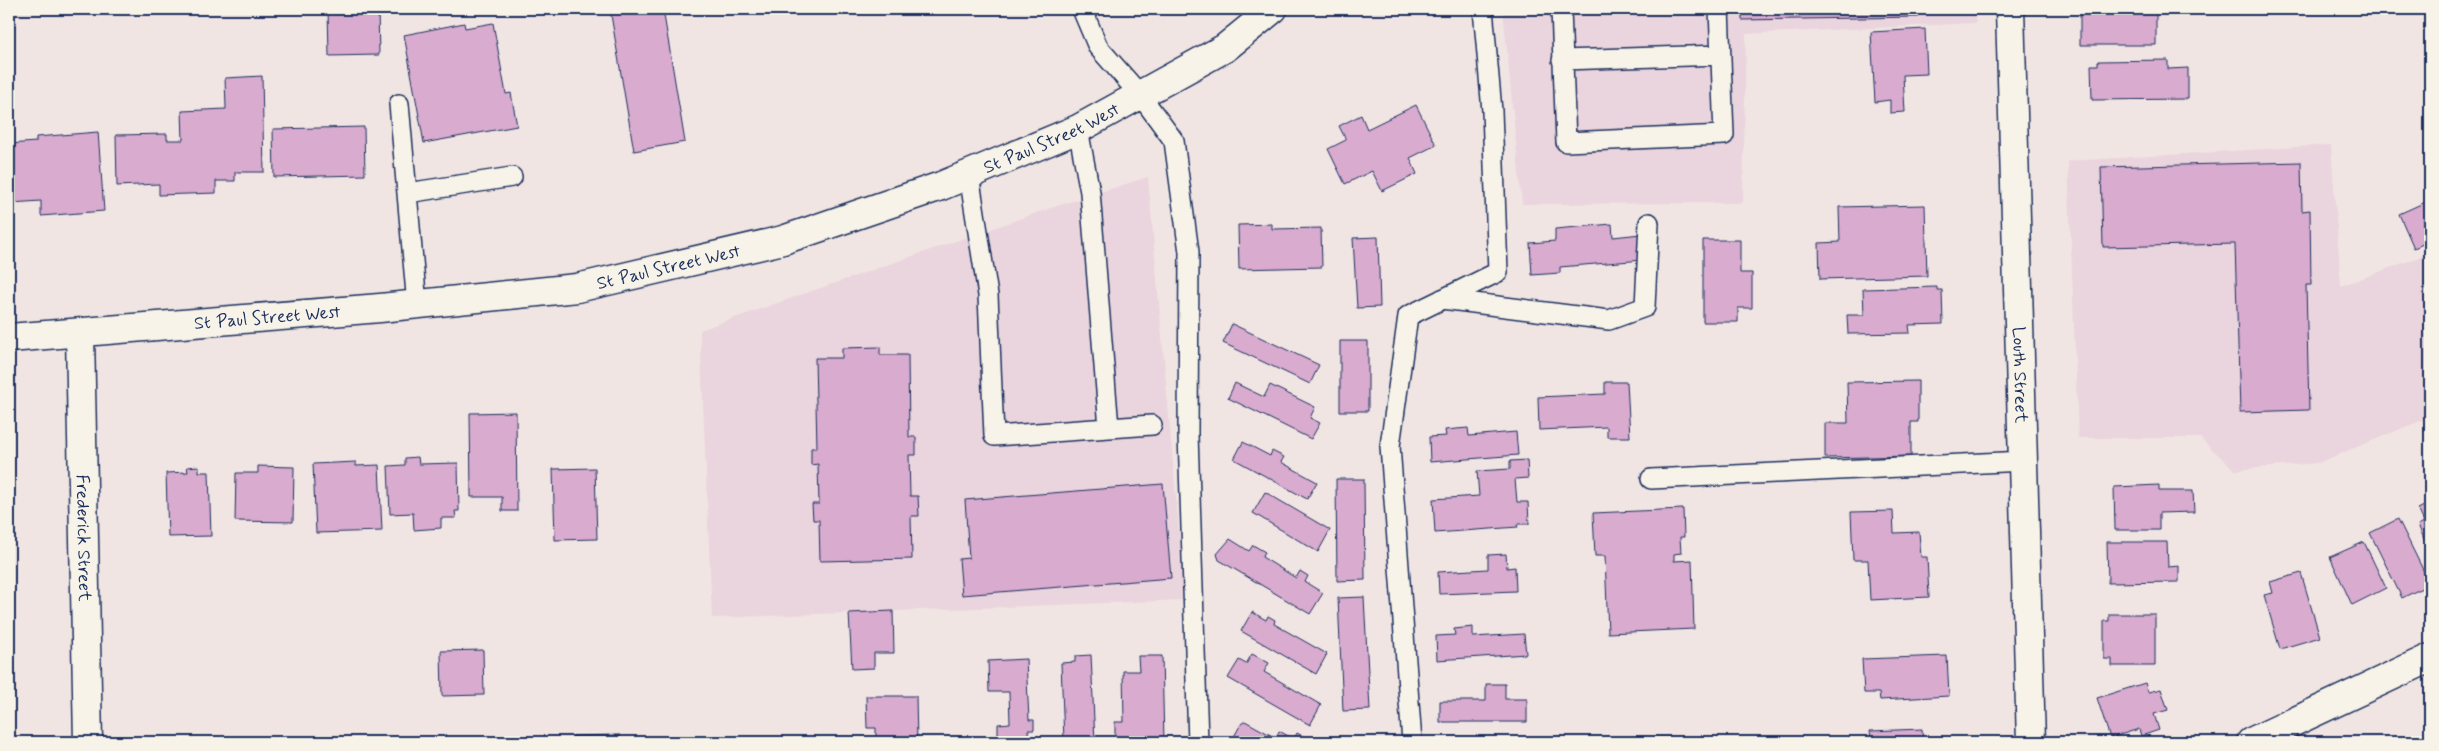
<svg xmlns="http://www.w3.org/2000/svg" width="2439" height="751" font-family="Mynerve,sans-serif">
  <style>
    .built { fill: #ead4dd }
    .building { fill: #d8abcf; stroke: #1b2f5e }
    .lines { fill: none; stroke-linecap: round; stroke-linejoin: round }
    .service-casing { stroke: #1b2f5e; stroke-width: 22 }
    .minor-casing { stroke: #1b2f5e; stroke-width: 31 }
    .secondary-casing { stroke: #1b2f5e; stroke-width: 31 }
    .service { stroke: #f7f3e8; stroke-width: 19 }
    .minor { stroke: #f7f3e8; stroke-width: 28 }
    .secondary { stroke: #f7f3e8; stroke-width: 28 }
    .labels { text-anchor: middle; stroke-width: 4; stroke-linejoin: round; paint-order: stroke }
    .street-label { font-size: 18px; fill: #1b2f5e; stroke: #f7f3e8 }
  </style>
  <rect width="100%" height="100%" fill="#f1e5e3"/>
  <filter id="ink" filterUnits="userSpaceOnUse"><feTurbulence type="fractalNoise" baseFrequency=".02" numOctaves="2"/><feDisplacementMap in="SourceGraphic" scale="10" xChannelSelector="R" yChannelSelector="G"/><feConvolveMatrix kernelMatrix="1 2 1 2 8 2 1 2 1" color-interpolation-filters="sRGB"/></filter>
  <g filter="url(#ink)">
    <path class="built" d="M1503 9H1974L1976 23 1746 34 1743 203 1522 204Z
      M2331 145 2341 286 2430 253V417L2318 463 2235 470 2200 438H2078L2068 161Z
      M1148 177 1185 600 712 618 700 330 1051 208Z"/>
    <path class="building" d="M328 9H378L379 55 329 56Z
      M610 9H663L685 142 634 151Z
      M1742 9H1918V17L1742 20Z
      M2080 13H2156V45H2080Z
      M464 23 465 28 493 23 506 94 511 93 517 126 424 143 404 35Z
      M1925 29 1927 74 1903 75 1905 112 1890 113V100L1875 102 1871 32Z
      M2168 60V69L2188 68V99L2092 100 2091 65H2098V61Z
      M262 76 264 172H235V181H216V193L159 195V184L117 186 116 135 167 134V140H183L182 111 226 109 225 78Z
      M1416 105 1436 145 1410 158 1417 174 1382 191 1372 171 1345 184 1328 149 1346 140 1339 126 1361 115 1367 129Z
      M364 127 365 175 274 177 273 129Z
      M98 132 104 211 41 216V201L11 203 9 144 36 142V137Z
      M2301 162 2302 211 2310 210 2311 285H2306L2309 410 2240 412 2235 244 2103 247 2101 167Z
      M2430 200V241L2414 248 2399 214Z
      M1925 205 1927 276 1820 279 1819 243 1840 242 1839 207Z
      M1272 224V229L1321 228 1322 267 1239 269 1238 225Z
      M1612 224 1613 237 1641 234 1643 260 1560 267V273L1532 275 1530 243 1555 241V229Z
      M1378 237 1380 307 1357 308 1353 238Z
      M1703 240H1740V273H1752V308H1738V322H1703Z
      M1937 287V290H1942L1943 324 1909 325 1910 333 1848 334 1847 315H1864L1863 289Z
      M1232 324 1319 365 1310 384 1223 343Z
      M1340 341H1368V411H1340Z
      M880 347V355H908L909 437H916V455H909L910 496H918L919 516H911L912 559 820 561 819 520H813L812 504H819L818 464 811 465V448H817L815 358H842V348Z
      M1918 381V422H1911V456L1825 458V423H1848L1847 382Z
      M1605 382H1627L1630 437H1607V427L1539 430 1538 397 1605 394Z
      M1235 383 1264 397 1270 385 1315 407 1310 418 1320 423 1311 439 1228 398Z
      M516 412 517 511H502V497H471L470 413Z
      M1468 428 1469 436 1516 432 1518 455 1430 462 1429 437 1446 436 1445 430Z
      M1243 442 1270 456 1272 451 1284 457 1281 462 1317 482 1307 499 1234 459Z
      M418 457 419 464 458 463 459 511H455L456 518H441V528L414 530 413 513 390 514 388 466 405 465V458Z
      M1527 460 1528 478 1515 479 1517 502H1528L1529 524H1517L1518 527 1435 533 1433 499 1479 496 1477 471 1510 469V461Z
      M356 462V466L379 465 382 531 316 533 313 464Z
      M199 466V472H209L211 536 168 537 166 473 188 472 187 467Z
      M258 466 294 467 293 522 235 521 236 473H258Z
      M595 468 597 539 555 540 553 469Z
      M1336 479H1364L1365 580 1337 581Z
      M1163 484 1171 578 962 595 959 559 969 558 965 500Z
      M2159 485V491H2193L2194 512 2159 513V530H2115L2114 487Z
      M1265 492 1330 530 1318 552 1253 513Z
      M2430 503V553L2418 525 2424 522 2418 509Z
      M1683 509 1684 537H1680L1681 553 1674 554V561L1692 560 1694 629 1608 633 1605 556H1595L1593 513Z
      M1893 511 1894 533 1919 532 1921 557H1927L1929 597 1870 600 1868 560H1853L1851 512Z
      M2398 519 2430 584 2402 598 2370 533Z
      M1230 539 1249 551 1253 545 1265 552 1262 557 1296 578 1300 571 1308 576 1305 582 1323 593 1310 614 1219 560 1217 554Z
      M2107 542H2167L2168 567 2179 566V582L2108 583Z
      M2364 542 2386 588 2352 605 2330 557Z
      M1506 554 1507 568 1515 567 1516 591 1439 594 1438 572 1488 569V555Z
      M2301 573 2320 637 2280 649 2264 595 2273 593 2270 582Z
      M1364 597 1370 710 1343 711 1338 598Z
      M893 611 894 653H874V668L852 669 849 613Z
      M1252 612 1266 620 1268 616 1275 620 1274 624 1327 654 1316 674 1241 631Z
      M2109 614H2155V666H2112V659H2104V621H2109Z
      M1473 627V637L1524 634 1526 654 1437 660 1436 636 1455 635 1454 629Z
      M483 650 484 695 442 696 441 651Z
      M1252 654 1269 663 1264 672 1321 705 1310 725 1228 678 1239 660 1246 664Z
      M1091 655 1095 742 1064 741 1061 663 1075 662V656Z
      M1138 656H1162L1164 742H1125V737L1115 738V722H1124L1123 671H1139Z
      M1947 656 1949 696 1880 700 1879 693H1864L1862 659Z
      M1026 659 1029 720H1034V730H1028L1029 741 1035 740V742H1012V739H998V724L1010 723 1009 692H989L988 661Z
      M2145 683 2148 692 2161 689 2168 710 2154 714 2159 730 2141 736 2139 729 2110 738 2097 698Z
      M1486 684H1505V699H1527V722H1440V701H1486Z
      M866 696H916L917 742H876V728H867Z
      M1245 721 1276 738 1279 731 1294 739 1297 733 1314 742H1231L1241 724Z
      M1922 729 1923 742H1784L1871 739 1870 731Z
      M620 735 621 742H573V736Z
      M1683 737V742H1636V738Z
      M1362 739 1388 742H1362Z
      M827 740V742H760Z"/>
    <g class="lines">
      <defs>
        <path id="service" d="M1082 9 1098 47 1141 96 1174 141 1189 252 1188 434 1198 742
          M1561 9 1566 142 1724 135 1719 9
          M1562 60 1721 55
          M399 104 417 305
          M1078 129 1090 192 1109 428
          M969 175 988 295 994 436 1152 425
          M407 193 512 177
          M1442 299 1609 320 1645 307 1649 223
          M1651 479 2024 461
          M1412 742 1390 446 1408 316 1498 272 1492 111 1483 9"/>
        <g id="minor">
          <path id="s1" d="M80 334 88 742"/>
          <path d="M2251 742 2430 658"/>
        </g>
        <g id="secondary">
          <path id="s2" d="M2010 9 2031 742"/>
          <path id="s3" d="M9 338 380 308 577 288 783 240 941 186 1078 129 1225 48 1273 9"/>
        </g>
      </defs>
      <use href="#service" class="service-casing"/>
      <use href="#minor" class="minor-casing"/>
      <use href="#secondary" class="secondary-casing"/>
      <use href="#service" class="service"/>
      <use href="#minor" class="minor"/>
      <use href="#secondary" class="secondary"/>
    </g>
  </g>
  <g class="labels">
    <g class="street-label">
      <text dy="6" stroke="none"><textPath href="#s3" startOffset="1069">St Paul Street West</textPath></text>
      <text dy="6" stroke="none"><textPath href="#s3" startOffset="664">St Paul Street West</textPath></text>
      <text dy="6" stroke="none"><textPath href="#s3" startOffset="259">St Paul Street West</textPath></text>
      <text dy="6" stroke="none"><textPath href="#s2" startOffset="366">Louth Street</textPath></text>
      <text dy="6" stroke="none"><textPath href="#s1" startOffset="204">Frederick Street</textPath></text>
    </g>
  </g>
  <rect width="2439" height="751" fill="none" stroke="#f7f3e8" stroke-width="30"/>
  <rect x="15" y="15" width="2409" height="721" fill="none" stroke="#1b2f5e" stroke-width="2" filter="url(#ink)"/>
</svg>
